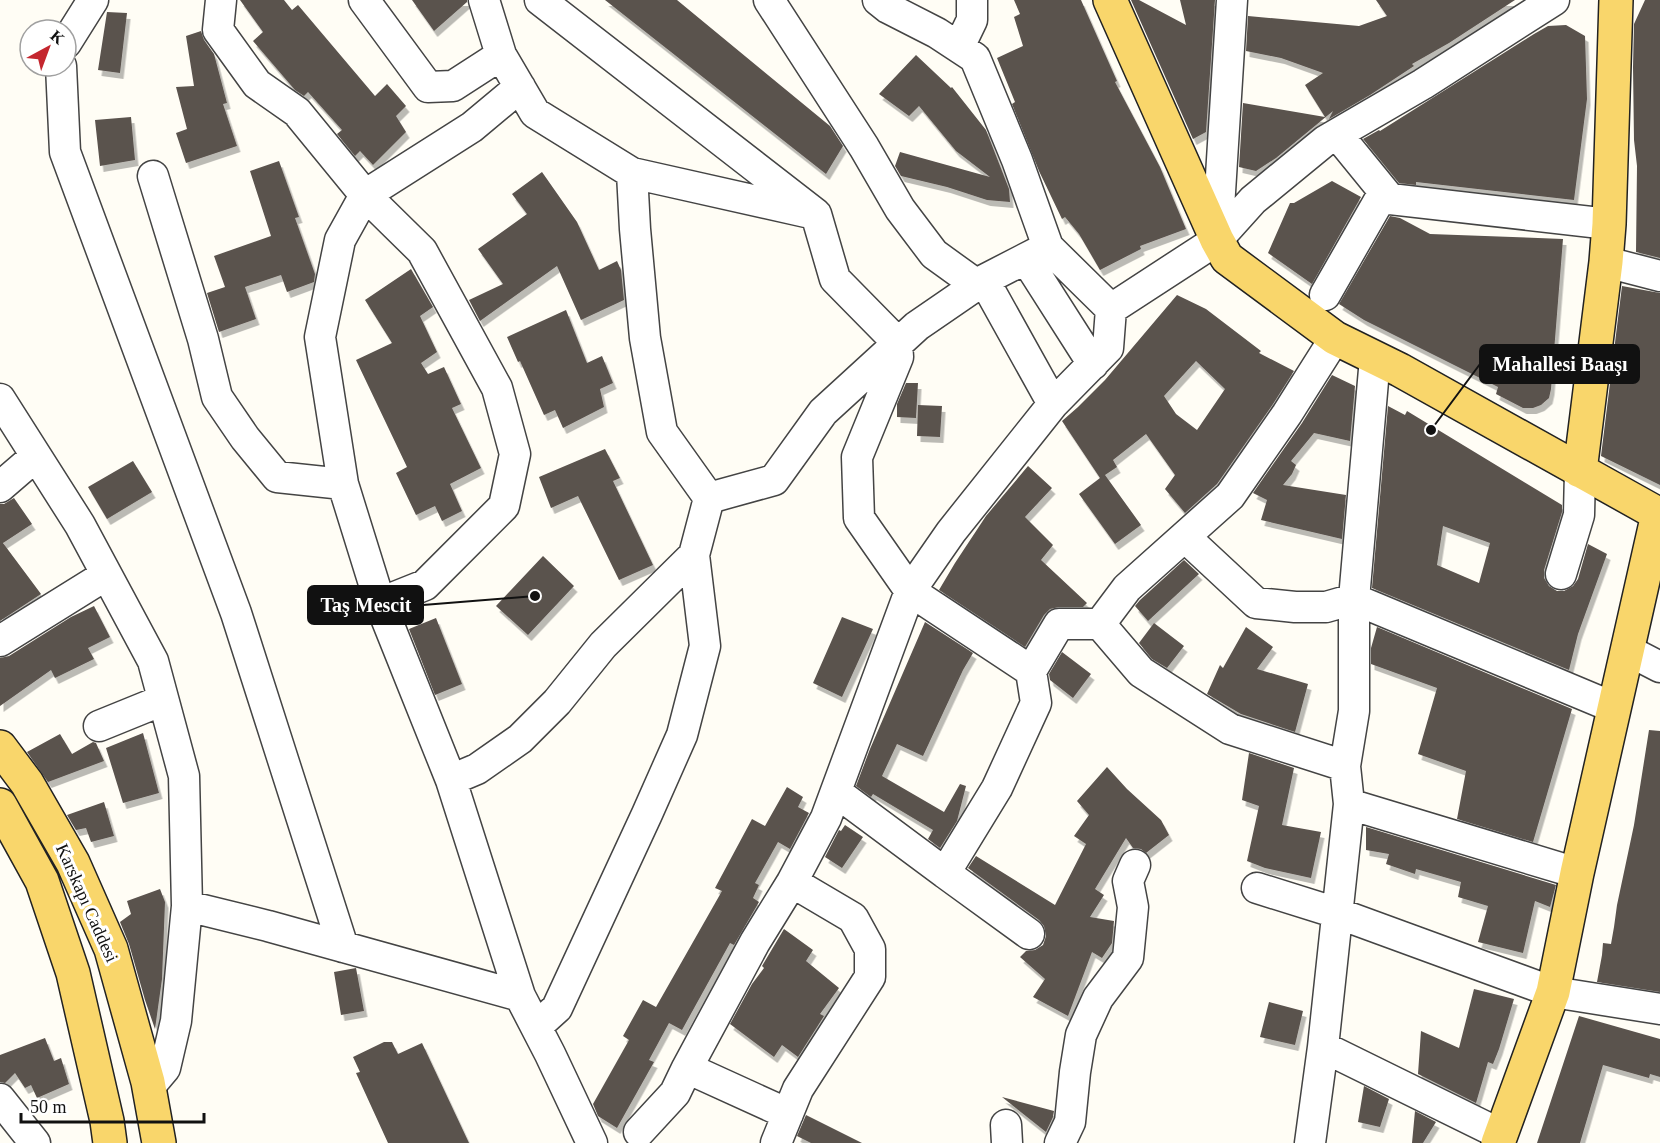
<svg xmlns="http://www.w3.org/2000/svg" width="1660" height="1143" font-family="Georgia,serif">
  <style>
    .building { fill: #5a524d; fill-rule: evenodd; filter: url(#shadow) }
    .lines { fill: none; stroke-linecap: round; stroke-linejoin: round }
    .minor-casing { stroke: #444; stroke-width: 33 }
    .major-casing { stroke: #222; stroke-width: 36 }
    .minor { stroke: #fff; stroke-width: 30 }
    .major { stroke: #f9d66b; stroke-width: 33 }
    .labels { text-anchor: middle; stroke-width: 6; stroke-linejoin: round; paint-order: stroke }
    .street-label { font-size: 18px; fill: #111; stroke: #fff }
    .leader { fill: none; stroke: #111; stroke-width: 2 }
    .callout-dot { fill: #111; stroke: #fff; stroke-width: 2 }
    .callout { fill: #111; stroke: #111; stroke-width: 2 }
    .callout-label { font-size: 20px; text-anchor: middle; font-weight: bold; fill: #fff }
  </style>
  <defs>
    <filter id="shadow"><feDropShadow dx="3.5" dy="6" stdDeviation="0" flood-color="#0004"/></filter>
  </defs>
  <rect width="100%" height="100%" fill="#fffdf5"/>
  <path class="building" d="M240 0H284L292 10 298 5 375 96 387 84 406 106 396 116 406 132 373 165 360 151 355 156 337 134 342 130 308 92 304 96 295 90 253 41 263 32Z
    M412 0H467V2L434 31Z
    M605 0H677L830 126 843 146 826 174Z
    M1014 0H1081L1117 81 1115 82 1160 167 1186 229 1140 246 1141 249 1100 270 1079 234 1065 217 1062 219 1039 171 1012 104 1015 102 997 58 1023 46 1014 17 1020 14Z
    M1131 0H1139L1186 25 1180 0H1215L1206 132 1193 139Z
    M1376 0H1515L1449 43 1412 64 1414 66 1370 95 1329 119 1333 111 1276 158 1256 171 1239 167 1243 103 1325 117 1305 85 1323 73 1281 58 1246 51 1248 16 1359 26 1387 16Z
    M1645 0H1660V258L1636 252 1637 166 1634 140 1633 67 1634 24Z
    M107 12 127 13 120 73 98 70Z
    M1566 25 1585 36 1587 99 1574 200 1416 182V185L1399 183 1363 139 1379 130 1380 131 1534 34 1548 26Z
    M201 31 204 40 214 54 227 103 223 104 237 146 186 163 176 133 187 129 176 87 194 86 186 36Z
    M916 55 951 88 952 87 986 130 1009 189 1010 202 987 200 947 187 901 176 895 166 900 152 990 177 956 151 919 106 909 116 879 94Z
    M131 117 135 160 100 166 95 120Z
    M279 161 299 217 295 218 315 274 314 282 287 292 281 275 245 287 256 319 219 332 207 293 225 287 214 256 271 236 250 171Z
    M542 172 577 222 599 270 617 261 621 270 624 300 581 320 557 266 480 321 469 300 503 284 478 249 527 214 512 194Z
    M1332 181 1361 197 1312 284 1268 253 1290 203H1294Z
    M1390 216 1400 218 1430 234 1563 239 1551 389 1549 398 1541 405 1533 408H1523L1496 394 1498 387 1364 320 1339 304Z
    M411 269 433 307 420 316 437 352 421 363 428 374 444 367 461 404 452 408 481 468 450 484 462 511 442 521 435 506 416 515 396 473 407 467 356 360 392 343 365 300Z
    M1622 286 1660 293V485L1601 456Z
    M1177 295 1206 309 1261 351 1259 353 1294 371 1273 404 1217 484 1185 513 1165 489 1175 475 1146 434 1113 460 1117 467 1105 475 1141 525 1115 544 1079 494 1100 478 1062 421 1078 407 1105 380ZM1196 361 1225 389 1197 430 1176 414 1164 396Z
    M566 310 587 363 602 356 613 383 600 389 604 407 563 428 555 410 544 415 520 361 518 362 507 337Z
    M1332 375 1355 386 1350 441 1314 433 1291 461 1296 465 1292 474 1283 485 1346 495 1342 539 1261 520 1267 500 1253 493 1302 423Z
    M906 383H918L916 418 897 417V404Z
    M918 405 942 406 940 437 917 436Z
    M1388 406 1405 415 1407 411 1562 505V512L1544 570V578L1549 586 1557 591H1564L1573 586 1578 579 1588 544 1607 554 1578 634 1569 670 1372 588ZM1443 526 1490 543 1479 583 1437 565Z
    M605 449 620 478 613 481 653 565 619 580 578 496 551 508 539 477Z
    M133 461 152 492 107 519 88 487Z
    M1028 466 1052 488 1025 517 1053 545 1041 560 1087 603 1083 607H1059L1050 609 1044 615 1025 647 939 590 955 563 986 516Z
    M14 498 32 524 3 543 41 594 0 621V504H4Z
    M543 556 574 586 528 635 496 606Z
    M1184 560 1199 574 1148 621 1135 606 1140 600Z
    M94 606 110 637 88 648 94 659 55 678 51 670 0 706V658L9 656 71 617Z
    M842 617 873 629 842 697 813 683Z
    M436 618 462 684 435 695 409 629Z
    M925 622 973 653 963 670 923 756 897 744 882 776 944 812 960 784 966 786 957 821 940 848 928 839 933 830 873 794 871 797 856 786 870 749Z
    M1154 623 1184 646 1167 668 1152 659 1139 643Z
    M1246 627 1273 647 1257 669 1308 684 1295 732 1241 714 1207 694 1220 665 1223 668Z
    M1377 627 1572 709 1533 842 1457 819 1466 771 1418 754 1437 688 1371 664V648Z
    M1062 652 1091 674 1073 698 1050 680 1049 674Z
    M1649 730 1660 731V992L1597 982 1602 955 1603 943 1611 944 1614 927 1617 905 1634 825Z
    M143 733 159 793 123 803 106 748Z
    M60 734 72 754 93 742 96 743 104 761 48 782 27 752Z
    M1249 753 1294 768 1282 825 1321 832 1311 878 1265 868 1247 861 1259 806 1242 800Z
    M1107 767 1127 789 1161 820 1169 835 1146 853 1141 849 1133 848 1126 838 1095 889 1104 895 1090 917 1114 921 1112 943 1102 958 1092 952 1068 1016 1033 997 1045 979 1020 957 1026 951 1035 950 1043 945 1046 936 1044 926 1039 920 968 868 976 856 1055 905 1086 844 1074 836 1089 815 1077 801Z
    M787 787 803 797 798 807 809 813 790 849 778 842 755 883 759 885 753 898 759 902 734 945 730 943 682 1030 669 1023 649 1060 654 1062 617 1128 598 1116 593 1104 629 1040 623 1036 643 1000 656 1007 722 891 715 888 752 819 765 826Z
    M104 802 114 836 91 842 86 828 76 830 67 815Z
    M845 825 863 837 842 868 825 857 839 830 841 831Z
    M1366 827 1556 885 1550 907 1535 901 1523 953 1478 942 1488 906 1458 897 1461 882 1416 869 1415 874 1386 864 1389 854 1366 850Z
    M160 889 165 902 162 979 155 1029 145 1000 129 944 120 922 131 914 127 901Z
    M784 929 813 950 806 961 839 988 820 1014 824 1016 798 1057 782 1045 774 1057 730 1024 752 984 764 968 762 966Z
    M356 968 364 1011 341 1015 334 972Z
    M1474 989 1514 999 1499 1049 1493 1064 1488 1062 1476 1103 1418 1074 1421 1031 1459 1048Z
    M1269 1002 1303 1011 1295 1045 1260 1037Z
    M1579 1016 1660 1039V1077L1650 1074 1649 1078 1603 1065 1580 1143H1537Z
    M45 1038 54 1061 61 1058 69 1084 37 1098 31 1085 25 1088 15 1073 5 1083 0 1082V1055Z
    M384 1042H392L398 1054 422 1043 469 1143H388L356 1073 360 1072 353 1057Z
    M1364 1086 1389 1099 1380 1127 1358 1122Z
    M1002 1097 1054 1111 1053 1117 1046 1132Z
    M1415 1111 1436 1122 1423 1143H1412Z
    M806 1115 862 1143H811L797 1136Z"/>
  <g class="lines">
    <defs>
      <path id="minor" d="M221 0 218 30 257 84 297 112 365 195 422 251 497 388 515 454 504 506 425 585 380 603
        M364 0 428 87 453 86 501 55
        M484 0 501 55 535 113 632 173 806 212
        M540 0 816 214 835 279 897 342 898 357 857 457 859 518 910 591 1031 671
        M769 0 864 147 900 209 934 254 977 285
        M878 0 888 8 937 33 975 58 1017 160 1048 247 1111 309 1217 240
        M1232 0 1217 240 1253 200 1325 141 1423 84 1554 0
        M66 43 93 0
        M959 47 972 20V0
        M61 66 65 152 236 613 343 947
        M1337 134 1390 199 1609 224
        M632 173 635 229 645 338 662 432 709 498
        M153 176 203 339 217 397 245 438 277 477 343 484
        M1026 259 1093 364
        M1606 262 1660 276
        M984 280 1053 404
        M1325 295 1384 192
        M0 399 80 525 153 661 184 776 187 906 176 1021 165 1068 149 1087
        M0 487 36 456
        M709 498 774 480 823 412 917 326 984 280 1048 247
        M1185 537 1256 603 1295 607H1326L1354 599 1615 708
        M1561 574 1579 515 1580 471
        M1100 624 1141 672 1230 729 1345 766
        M0 641 106 575
        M1627 650 1660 667
        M99 726 163 700
        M451 780 477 769 520 739 557 702 603 645 694 555
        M836 792 945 873 997 788 1036 703 1031 671 1059 624H1100L1127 588 1230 496 1287 414 1335 338
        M1349 804 1577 873
        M945 873 1029 934
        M1257 888 1337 913 1553 992 1660 1009
        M187 906 268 926 520 996 550 1054 592 1143
        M520 996 451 780 380 603 343 484 320 337 340 240 365 195 472 127 520 87
        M536 1027 557 1008 647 814 682 735 705 646 694 555 709 498
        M1323 1047 1502 1135
        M687 1068 788 1114
        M0 1099 35 1143
        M1006 1125 1007 1143
        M639 1132 675 1093 687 1068 755 942 792 882 826 818 910 591 951 532 1053 404 1108 348 1111 309
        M776 1143 798 1089 870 977V949L853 918 792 882
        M1060 1143 1070 1122 1075 1072 1081 1035 1098 998 1128 958 1133 907 1128 881 1135 865
        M1310 1143 1323 1047 1349 804 1345 766 1354 711V599L1375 358"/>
      <path id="major" d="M1110 0 1217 240 1227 258 1335 338 1400 370 1660 515
        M1580 471 1606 262 1609 224 1616 0
        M0 747 27 783 73 863 111 949 148 1082 159 1143
        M0 805 42 881 73 973 107 1121 110 1143
        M1498 1143 1553 992 1577 873 1658 514"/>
    </defs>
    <use href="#minor" class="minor-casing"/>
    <use href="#major" class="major-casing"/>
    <use href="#minor" class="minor"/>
    <use href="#major" class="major"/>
  </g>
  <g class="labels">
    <g class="street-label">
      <text transform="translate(87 903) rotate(66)" y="6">Karskapı Caddesi</text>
    </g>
  </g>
  <path class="leader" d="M1431 430L1480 364M535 596L423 605"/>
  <g class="callout-dot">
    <circle cx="1431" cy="430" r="6"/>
    <circle cx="535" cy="596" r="6"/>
  </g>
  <g class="callout">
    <rect x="1480" y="345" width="159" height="38" rx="6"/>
    <rect x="308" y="586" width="115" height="38" rx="6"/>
  </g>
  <g class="callout-label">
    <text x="1560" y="371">Mahallesi Baaşı</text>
    <text x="366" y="612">Taş Mescit</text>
  </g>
  <g transform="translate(48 48) rotate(41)"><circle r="28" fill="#ffffff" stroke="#a0a0a0" stroke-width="1.5"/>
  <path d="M0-4.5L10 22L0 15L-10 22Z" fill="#c4262e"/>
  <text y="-9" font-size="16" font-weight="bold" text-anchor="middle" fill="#111111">K</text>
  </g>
  <path d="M21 1113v9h183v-9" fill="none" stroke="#111111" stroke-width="3"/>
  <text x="30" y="1113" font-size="18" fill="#111111" stroke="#ffffff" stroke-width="4.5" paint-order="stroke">50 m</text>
</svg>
